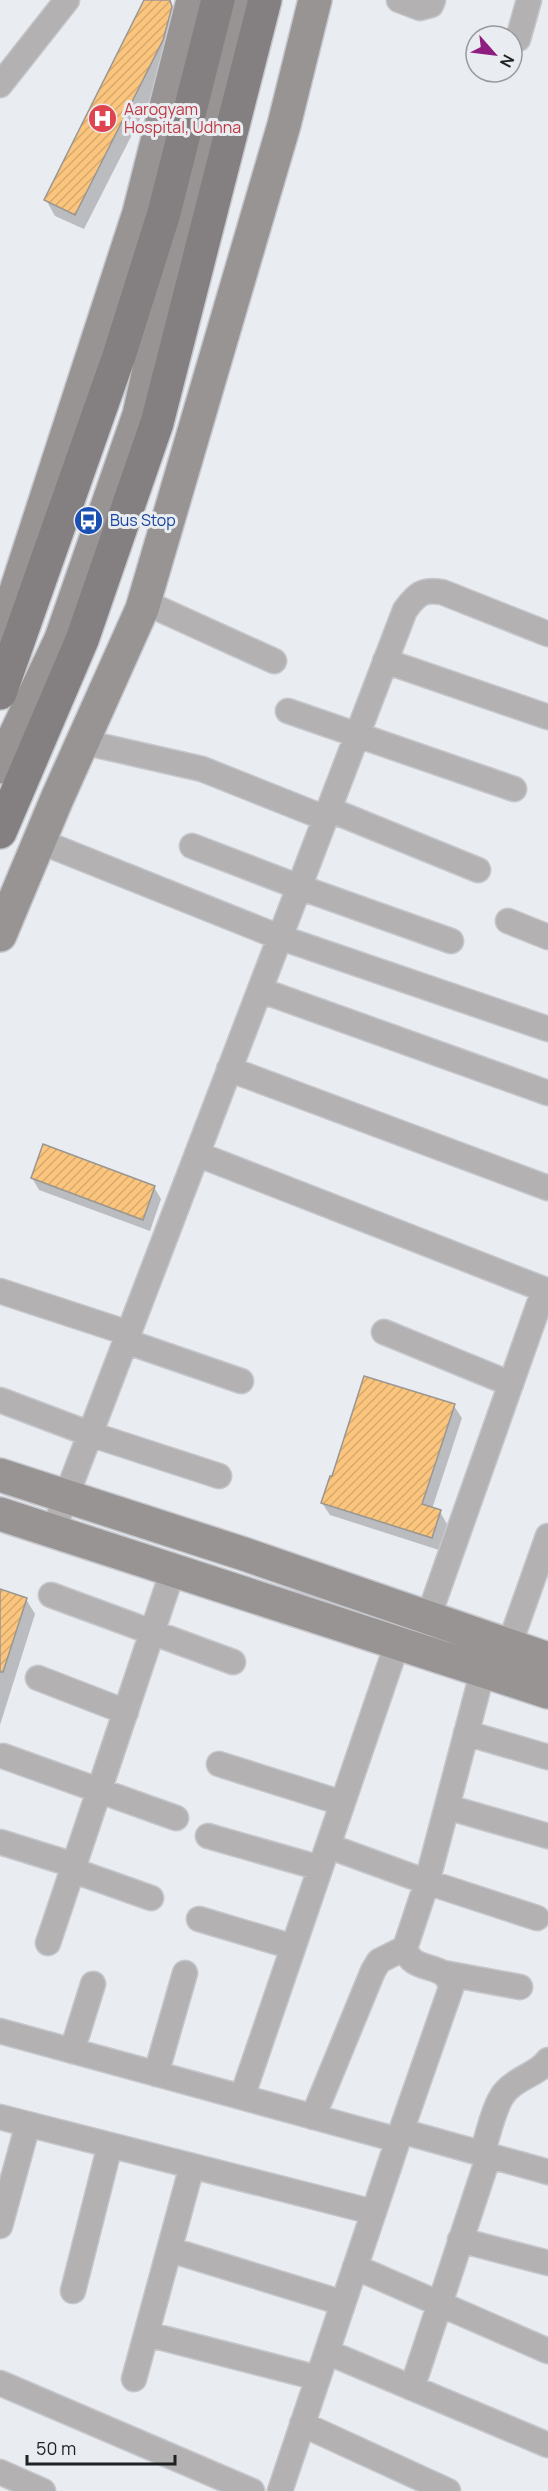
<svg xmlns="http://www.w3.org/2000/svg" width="548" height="2491" font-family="Manrope,sans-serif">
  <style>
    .shadow { fill: #0003 }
    .building { fill: url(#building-hatch); stroke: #9a9792; stroke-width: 1.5 }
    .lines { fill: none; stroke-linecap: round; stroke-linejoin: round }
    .street-casing { stroke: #c5c7cc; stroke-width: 27 }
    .secondary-casing { stroke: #c5c7cc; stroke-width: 36 }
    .primary-casing { stroke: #c5c7cc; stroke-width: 36 }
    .street { stroke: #b3b1b1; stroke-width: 24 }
    .secondary { stroke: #989494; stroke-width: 33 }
    .primary { stroke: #847f80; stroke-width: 33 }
    .labels { text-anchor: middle; stroke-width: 6; stroke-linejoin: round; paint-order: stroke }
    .health-label { font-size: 16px; fill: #be3a42; stroke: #e9ecf1; text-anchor: start }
    .transit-label { font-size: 16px; fill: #164399; stroke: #e9ecf1; text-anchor: start }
  </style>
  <defs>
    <pattern id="building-hatch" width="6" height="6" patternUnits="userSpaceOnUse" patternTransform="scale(1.5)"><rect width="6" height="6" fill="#fbc57d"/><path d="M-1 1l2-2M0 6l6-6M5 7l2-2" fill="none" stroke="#d7a96c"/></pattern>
  </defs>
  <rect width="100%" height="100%" fill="#e9ecf1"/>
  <path class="shadow" d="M145 0H169L178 15 172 56 84 229 55 216 46 200Z
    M32 1178 154 1187 161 1199 150 1231 39 1190Z
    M454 1406 462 1418 432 1509 440 1512 447 1524 439 1550 330 1515 322 1503Z
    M0 1591 26 1599 35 1614 0 1725Z"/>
  <path class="building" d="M144 0H170L172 7 163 40 75 215 44 200Z
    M43 1144 155 1186 143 1220 31 1178Z
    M364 1376 455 1404 422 1504 441 1510 432 1538 321 1503 330 1476H332Z
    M0 1589 27 1598 3 1672H0Z"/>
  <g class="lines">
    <defs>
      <path id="street" d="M399 0 420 8 431 5 433 0
        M518 39 529 0
        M0 85 67 0
        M144 602 274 661
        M385 661 548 717
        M288 711 514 789
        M83 742 202 769 325 818
        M328 809 478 870
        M39 841 279 937 548 1029
        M192 846 299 887 451 941
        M508 921 548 937
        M260 990 548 1093
        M229 1069 548 1188
        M197 1154 548 1291
        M0 1291 128 1333
        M384 1332 511 1384
        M125 1341 241 1381
        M0 1400 90 1434 219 1476
        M53 1531 405 610C417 594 422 589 442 592L548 634
        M51 1595 233 1662
        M428 1618 544 1290
        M509 1646 548 1536
        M38 1678 126 1712
        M466 1733 548 1757
        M3 1756 176 1818
        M219 1764 342 1803
        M447 1807 548 1836
        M208 1836 320 1868
        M0 1842 74 1865
        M328 1846 427 1882 537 1918
        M72 1870 151 1898
        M199 1919 293 1947
        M48 1943 173 1570
        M444 1973 520 1987
        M0 2031 398 2140
        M72 2051 93 1984
        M156 2074 185 1973
        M242 2097 397 1644
        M0 2117 373 2212
        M313 2117 373 1971 379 1961 405 1948
        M401 2131 548 2172
        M482 2153C488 2137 494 2103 506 2091 518 2077 537 2075 548 2060
        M0 2226 28 2124
        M460 2240 548 2263
        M171 2250 343 2303
        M355 2267 548 2351
        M73 2291 110 2145
        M147 2334 318 2378
        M327 2352 548 2445
        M134 2379 192 2166
        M0 2383 252 2491
        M412 2388 489 2155
        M302 2424 448 2491
        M0 2472 43 2491
        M280 2491 398 2140 451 1988C447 1959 412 1976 405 1948L427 1882 487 1655"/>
      <path id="secondary" d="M0 640 139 213 193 0
        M0 767 61 639 139 415 165 298 242 0
        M0 935 56 801 142 609 284 125 315 0
        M0 1475 244 1554 548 1659
        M0 1514 548 1692"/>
      <path id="primary" d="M0 693 119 356 164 213 218 0
        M0 832 82 640 157 423 265 0"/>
    </defs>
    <use href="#street" class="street-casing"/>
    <use href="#secondary" class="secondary-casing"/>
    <use href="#primary" class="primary-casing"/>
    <use href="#street" class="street"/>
    <use href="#secondary" class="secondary"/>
    <use href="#primary" class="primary"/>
  </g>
  <defs>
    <symbol id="hospital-disc" viewBox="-11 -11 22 22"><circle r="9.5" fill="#e0444e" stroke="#e9ecf1"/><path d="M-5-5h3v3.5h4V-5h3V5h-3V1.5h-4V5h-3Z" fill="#fff"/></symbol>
    <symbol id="bus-disc" viewBox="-11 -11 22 22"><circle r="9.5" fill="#1a4fb4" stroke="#e9ecf1"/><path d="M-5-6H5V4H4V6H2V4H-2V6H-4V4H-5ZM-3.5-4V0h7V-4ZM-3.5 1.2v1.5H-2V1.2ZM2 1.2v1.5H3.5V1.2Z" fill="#fff"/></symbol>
  </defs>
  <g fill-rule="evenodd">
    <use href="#hospital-disc" x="86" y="102" width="33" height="33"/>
    <use href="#bus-disc" x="72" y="504" width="33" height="33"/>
  </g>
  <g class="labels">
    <g class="health-label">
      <text x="124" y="115">Aarogyam<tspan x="124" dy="18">Hospital, Udhna</tspan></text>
    </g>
    <g class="transit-label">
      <text x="110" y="526">Bus Stop</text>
    </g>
  </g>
  <g transform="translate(494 54) rotate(118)"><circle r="28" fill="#e9ecf1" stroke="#989b9e" stroke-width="1.5"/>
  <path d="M0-4.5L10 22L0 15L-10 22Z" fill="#8e1d7f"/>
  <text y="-9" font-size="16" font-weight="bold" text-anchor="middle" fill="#1f2122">N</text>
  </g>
  <path d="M27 2455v9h148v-9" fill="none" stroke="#1f2122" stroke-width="3"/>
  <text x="36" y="2455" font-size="18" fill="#1f2122" stroke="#e9ecf1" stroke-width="4.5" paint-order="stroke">50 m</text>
</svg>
